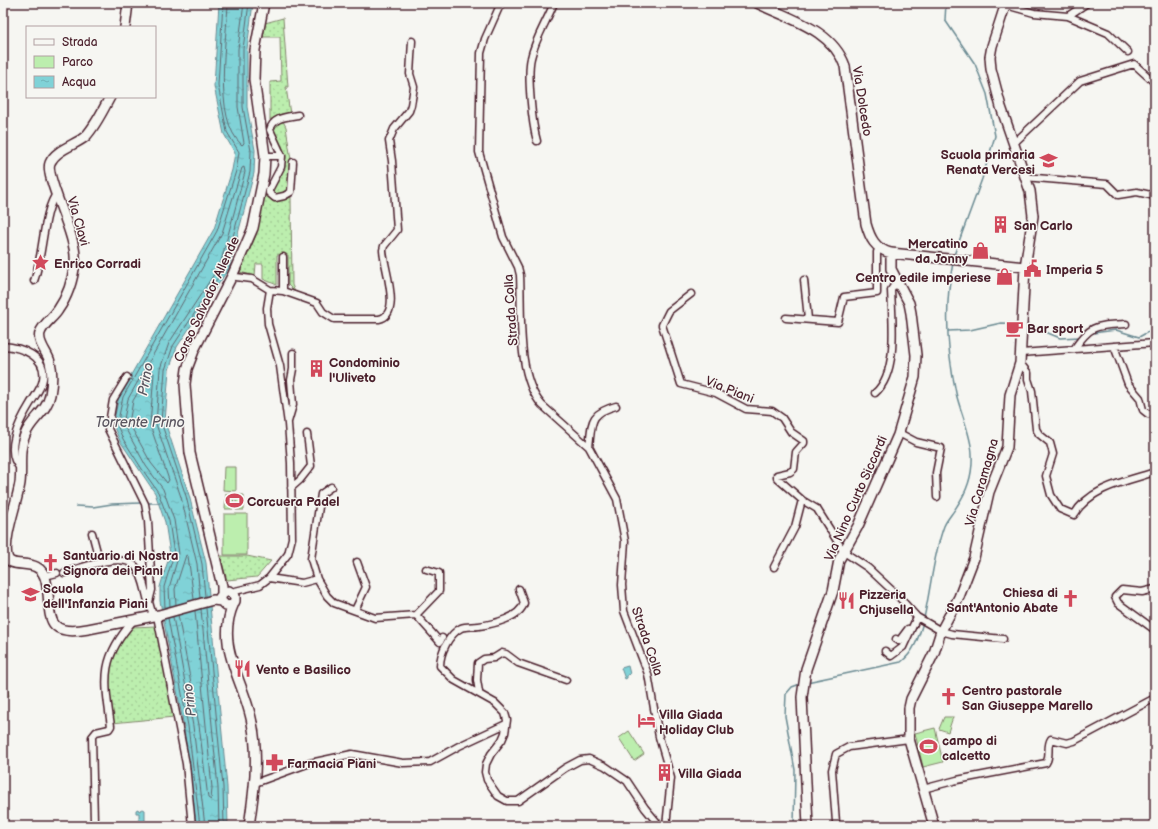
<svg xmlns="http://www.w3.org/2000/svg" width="1158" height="829" font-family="'Balsamiq Sans',sans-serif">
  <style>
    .green { fill: url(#green-dots); stroke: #83866c }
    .cemetery { fill: url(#cemetery-stones); stroke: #83866c }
    .pitch { fill: #bceeae; stroke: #83866c }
    .water { fill: url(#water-ripples); stroke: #6a8a92 }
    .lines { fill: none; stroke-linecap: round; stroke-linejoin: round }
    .shore { stroke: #606770; stroke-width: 1 }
    .stream { stroke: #6a8a92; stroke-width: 1.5 }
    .street-casing { stroke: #4a1f2b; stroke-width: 9 }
    .secondary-casing { stroke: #4a1f2b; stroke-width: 12 }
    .street { stroke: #f6f6f2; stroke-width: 6 }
    .secondary { stroke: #f6f6f2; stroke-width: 9 }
    .labels { text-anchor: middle; stroke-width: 3; stroke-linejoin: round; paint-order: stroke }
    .street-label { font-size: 13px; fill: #4a1f2b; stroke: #f6f6f2 }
    .poi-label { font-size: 13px; font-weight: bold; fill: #4a1f2b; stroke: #f6f6f2; text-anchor: start }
    .water-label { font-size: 14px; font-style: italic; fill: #5a555f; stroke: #f6f6f2 }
  </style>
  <defs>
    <pattern id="green-dots" width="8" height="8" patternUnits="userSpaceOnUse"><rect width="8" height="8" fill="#bceeae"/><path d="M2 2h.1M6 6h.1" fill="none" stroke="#a3cc96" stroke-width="1.8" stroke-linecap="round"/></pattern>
    <pattern id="cemetery-stones" width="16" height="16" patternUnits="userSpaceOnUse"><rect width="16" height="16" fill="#bceeae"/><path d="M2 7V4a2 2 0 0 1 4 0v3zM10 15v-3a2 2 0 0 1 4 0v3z" fill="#a3cc96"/></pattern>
    <pattern id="water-ripples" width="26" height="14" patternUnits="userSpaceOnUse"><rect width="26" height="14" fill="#80d2d7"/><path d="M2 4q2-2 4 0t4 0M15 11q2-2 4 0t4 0" fill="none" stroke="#70b4b9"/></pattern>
  </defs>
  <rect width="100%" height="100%" fill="#f6f6f2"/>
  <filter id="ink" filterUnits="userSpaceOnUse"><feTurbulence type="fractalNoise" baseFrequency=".025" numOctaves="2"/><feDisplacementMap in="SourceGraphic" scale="8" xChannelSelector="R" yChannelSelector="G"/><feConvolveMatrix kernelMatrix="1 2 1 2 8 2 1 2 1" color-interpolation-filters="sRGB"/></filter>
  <g filter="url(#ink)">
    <path class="green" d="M283 18 288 87H286L290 114 275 117 270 120V82L281 81 280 37H263L265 23Z
      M283 121 286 127 291 160H290L288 191 278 196 272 194 271 190C277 178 288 164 284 151 281 144 276 138 273 131L274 125Z
      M265 191 270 198 277 202 291 197 292 285 295 292 288 285V255H277V285L263 279V264H256L255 276 240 272 256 235Z
      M220 556H247L271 561 257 577 227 580Z
      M156 626 174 717 112 723 107 668 113 650 132 627Z"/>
    <path class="cemetery" d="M3 662 9 696 3 695Z"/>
    <path class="pitch" d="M224 467H236V491L223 490Z
      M226 494H234L233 509H225Z
      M236 495H244V510H236Z
      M224 514H247V555H224Z
      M944 717H953L948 732 939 729Z
      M935 728 943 762 923 767 915 733Z
      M629 731 644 754 634 761 619 738Z"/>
    <path class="water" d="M219 3H253L247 49V107L255 150 254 173 229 268 177 347 169 370 165 422 189 495 206 563 227 787 228 826H196L184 727 160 601V587L170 554 165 522 155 493 120 441 113 425 119 396 214 229 232 170 235 153 224 134 214 86Z
      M628 666 630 674 627 675V678L625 679 621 668Z
      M138 809 139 811 143 809 145 810V826H141L136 822 139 820V813H136V810Z"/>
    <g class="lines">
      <path class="shore" d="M228 3C227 38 212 119 242 145L244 143 238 107V49L244 3
        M151 371 154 373 150 425 169 480 167 483 151 463 129 423 133 401Z
        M205 596 202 564 186 496 161 422 165 370 173 346 225 267 250 172 251 151 243 107V49L249 3
        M176 605 175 589 186 555 188 556 194 599
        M170 606 169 588 179 554 174 520 163 489 146 466 123 424 128 399 222 233 242 168 244 167 245 172 220 265 169 343 160 369 156 424 181 497 197 564 200 598
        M165 608 164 587 174 554 169 521 158 492 142 469 123 439 117 425 123 397 217 231 236 171 239 152 227 132 218 85 223 3
        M206 608 223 787 224 826
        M201 609 218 788 219 826
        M178 615 199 725 208 798 211 800 212 788 195 611
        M173 617 193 726 205 826
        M168 618 188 726 200 826"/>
      <path class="stream" d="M946 3 945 20 975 64 987 94 995 136 982 179 954 255
        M1026 324 1060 338 1080 337
        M948 331 970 330 1001 323 1018 324
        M1093 333 1116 330 1139 337 1155 328
        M148 503H160
        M76 506 93 507 112 504 141 503
        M924 618C931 588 933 556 944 526 947 519 953 513 957 506 968 490 973 474 972 455 972 437 960 411 956 393 947 351 944 306 953 263
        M807 682 901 662C914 652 919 637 923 622
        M794 826 795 770 785 716 786 694 792 687 800 684"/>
      <defs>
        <path id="street" d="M501 3 485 39 481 53 479 152 503 237 518 267 520 275C522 312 516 376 542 405L589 447 617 499 625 541 622 585 624 611 648 674 659 737 671 778 666 826
          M1006 5 1034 13 1068 16 1087 3
          M1068 16 1108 33 1128 52
          M537 141C532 124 527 74 531 58 535 39 547 21 554 3
          M1013 144 1080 81 1134 64 1155 83
          M265 156H282
          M293 162 291 192 284 196 275 198 269 193V190L281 167 282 156 270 130C273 117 287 117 298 115
          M1024 177 1107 184 1118 195 1137 192 1155 196
          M283 257V291
          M804 280 808 319
          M34 281C43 258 43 209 57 193
          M270 290 283 291 317 303 323 312 334 319H379C403 315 383 265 383 250L384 246 397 230 392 161 389 141 394 129 409 111 411 105 414 87 410 74 412 41
          M691 294 669 311 662 325 681 384 716 393 746 409 772 411 782 418 791 432 804 441V443L796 452 794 469 790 472 777 475V478L802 500 817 509 844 552 868 568 898 596 917 617 941 631 952 634 1003 639
          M786 318 838 322 844 297 877 293V252L879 248
          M3 346C21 347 47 356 43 379 42 388 34 397 30 404 19 422 3 452 21 469
          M1114 346 1128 384 1140 398 1143 410 1148 414 1155 413
          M1074 349C1092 323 1097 326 1126 324
          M1021 353 1155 343
          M1020 363 1028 373V379L1032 391 1036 429 1039 434 1050 443 1053 454 1046 476 1051 495 1060 509 1074 515C1090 487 1127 481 1155 472
          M127 377 113 400 108 429 145 504 148 521 152 590 149 602 153 616
          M875 393C899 372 892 319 891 290L897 281
          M288 422 293 405 291 380 293 369V353
          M899 433 916 442 941 448 936 473 937 497
          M589 447C592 423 589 413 616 406
          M331 487 321 494 311 559 317 579 327 596 334 603 375 618 416 615 440 642 442 638
          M291 488 300 480 311 466 307 434
          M92 533 100 563
          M774 567 795 527 802 500
          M64 573C80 568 122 552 135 566 143 574 145 591 148 601
          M45 576 57 573
          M269 578 302 583 317 579
          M519 589 524 603C520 618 493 624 479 626 473 627 466 626 461 628 449 634 440 653 440 666L454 680 495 703 505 713 507 720 505 733 502 740 491 754 486 764 485 772 487 780 498 796 507 801H518L565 768 580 760 589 759 605 766 627 781 645 808 660 826
          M1155 589 1142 592 1122 590 1115 597 1118 603 1155 630
          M231 592 260 585 269 578 288 554 292 538 291 463 288 424 280 366 268 324 267 308 270 290 252 279 236 277 233 274
          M355 610 366 587 357 562
          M416 615 439 591V573L426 569
          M157 616 186 764 192 826
          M896 639 899 641 908 629
          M885 651 891 656 903 647 917 617
          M479 692 477 680 478 663 484 659 494 658 502 653 506 654 518 663 566 680
          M255 783 310 763 352 754 403 763 430 762 459 746 506 724
          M923 789 957 780 1046 763C1051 756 1046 746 1051 739L1067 743 1074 741 1155 698
          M836 822 832 770 836 754 849 747 909 739
          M98 826 94 821 92 737 96 732 109 729 111 726C104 678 100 658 134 620"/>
        <path id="secondary" d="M757 3C789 19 832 29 845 66L866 224C870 238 875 249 891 253L1025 267
          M125 27 128 3
          M110 97C103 110 96 125 86 136 76 145 56 149 50 163 44 177 78 237 75 262 73 279 68 296 58 310 53 318 43 324 40 333 37 343 48 353 50 362 53 373 52 384 50 395 47 412 31 419 25 435 18 450 22 467 20 483 17 503 3 538 7 556 10 572 40 554 46 581 53 611 40 638 88 629L159 615 213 600 221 601
          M222 594V586L190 453 185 384 187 369 195 348 233 274 253 228 264 174 265 156 254 79 255 50 264 3
          M220 597 224 593 229 591 235 596V601L233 605 226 606 221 601V596
          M234 603C214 646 245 682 252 723 259 757 254 792 249 826
          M808 826 802 697 806 669 833 591 839 560 858 526 898 435 915 377 916 355 911 313 909 303 891 269V253
          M934 826 909 739V708L911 699 934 653 941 631 959 597 974 558 989 492 1007 447 1010 395 1020 363 1025 267 1033 216 1030 191 1001 107 991 69 990 57 992 46 1006 3"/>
      </defs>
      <use href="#street" class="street-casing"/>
      <use href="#secondary" class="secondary-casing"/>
      <use href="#street" class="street"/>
      <use href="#secondary" class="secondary"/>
    </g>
  </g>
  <defs>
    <symbol id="school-bare" viewBox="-9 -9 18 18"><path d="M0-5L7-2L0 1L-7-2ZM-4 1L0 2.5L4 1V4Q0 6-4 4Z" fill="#d1495b" stroke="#f6f6f2" stroke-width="2.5" paint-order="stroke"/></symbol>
    <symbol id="building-bare" viewBox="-9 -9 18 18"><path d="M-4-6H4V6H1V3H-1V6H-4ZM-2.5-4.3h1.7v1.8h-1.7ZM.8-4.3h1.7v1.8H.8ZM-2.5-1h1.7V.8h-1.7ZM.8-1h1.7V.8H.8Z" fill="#d1495b" stroke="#f6f6f2" stroke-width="2.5" paint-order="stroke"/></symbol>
    <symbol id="shop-bare" viewBox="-9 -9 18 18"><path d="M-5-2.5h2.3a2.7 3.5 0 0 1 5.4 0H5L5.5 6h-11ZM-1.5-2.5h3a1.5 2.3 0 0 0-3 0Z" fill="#d1495b" stroke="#f6f6f2" stroke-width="2.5" paint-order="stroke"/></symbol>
    <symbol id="sight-bare" viewBox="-9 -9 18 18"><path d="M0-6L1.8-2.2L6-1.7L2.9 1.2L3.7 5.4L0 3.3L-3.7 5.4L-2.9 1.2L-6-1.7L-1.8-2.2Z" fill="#d1495b" stroke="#f6f6f2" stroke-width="2.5" paint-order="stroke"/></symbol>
    <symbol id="civic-bare" viewBox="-9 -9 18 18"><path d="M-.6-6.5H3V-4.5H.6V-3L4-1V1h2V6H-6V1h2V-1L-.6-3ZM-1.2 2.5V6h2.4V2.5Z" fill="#d1495b" stroke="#f6f6f2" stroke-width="2.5" paint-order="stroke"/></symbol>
    <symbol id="cafe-bare" viewBox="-9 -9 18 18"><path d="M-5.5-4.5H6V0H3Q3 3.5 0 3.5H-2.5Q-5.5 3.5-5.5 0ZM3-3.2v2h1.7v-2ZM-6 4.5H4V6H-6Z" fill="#d1495b" stroke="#f6f6f2" stroke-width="2.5" paint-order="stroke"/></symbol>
    <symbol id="stadium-bare" viewBox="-9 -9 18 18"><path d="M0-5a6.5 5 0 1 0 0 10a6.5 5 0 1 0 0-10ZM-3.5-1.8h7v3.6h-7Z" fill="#d1495b" stroke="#f6f6f2" stroke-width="2.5" paint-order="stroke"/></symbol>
    <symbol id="church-bare" viewBox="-9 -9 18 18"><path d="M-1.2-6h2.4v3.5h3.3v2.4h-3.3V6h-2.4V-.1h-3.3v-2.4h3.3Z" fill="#d1495b" stroke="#f6f6f2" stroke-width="2.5" paint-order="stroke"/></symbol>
    <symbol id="restaurant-bare" viewBox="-9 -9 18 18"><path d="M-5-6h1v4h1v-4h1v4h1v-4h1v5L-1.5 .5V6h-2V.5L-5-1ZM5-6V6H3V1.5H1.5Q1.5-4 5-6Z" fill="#d1495b" stroke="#f6f6f2" stroke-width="2.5" paint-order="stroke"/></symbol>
    <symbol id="hotel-bare" viewBox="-9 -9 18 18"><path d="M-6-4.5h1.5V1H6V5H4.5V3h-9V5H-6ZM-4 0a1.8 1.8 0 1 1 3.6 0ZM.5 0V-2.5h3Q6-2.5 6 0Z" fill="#d1495b" stroke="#f6f6f2" stroke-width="2.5" paint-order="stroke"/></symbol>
    <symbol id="pharmacy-bare" viewBox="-9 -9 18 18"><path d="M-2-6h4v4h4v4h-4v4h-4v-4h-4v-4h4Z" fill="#d1495b" stroke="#f6f6f2" stroke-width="2.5" paint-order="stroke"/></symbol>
  </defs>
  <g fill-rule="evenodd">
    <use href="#school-bare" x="1036" y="148" width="25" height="25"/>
    <use href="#building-bare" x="988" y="212" width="25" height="25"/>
    <use href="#shop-bare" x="968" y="238" width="25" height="25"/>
    <use href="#sight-bare" x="28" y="250" width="25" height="25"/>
    <use href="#civic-bare" x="1020" y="256" width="25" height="25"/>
    <use href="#shop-bare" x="992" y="264" width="25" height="25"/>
    <use href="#cafe-bare" x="1002" y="316" width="25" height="25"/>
    <use href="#building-bare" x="304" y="356" width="25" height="25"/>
    <use href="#stadium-bare" x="222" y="488" width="25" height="25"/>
    <use href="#church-bare" x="38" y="550" width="25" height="25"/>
    <use href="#school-bare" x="18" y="582" width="25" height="25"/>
    <use href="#church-bare" x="1058" y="586" width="25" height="25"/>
    <use href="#restaurant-bare" x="834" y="588" width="25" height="25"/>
    <use href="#restaurant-bare" x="230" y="656" width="25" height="25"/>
    <use href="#church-bare" x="936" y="684" width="25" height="25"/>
    <use href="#hotel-bare" x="634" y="708" width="25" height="25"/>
    <use href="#stadium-bare" x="916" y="734" width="25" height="25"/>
    <use href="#pharmacy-bare" x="262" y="750" width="25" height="25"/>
    <use href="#building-bare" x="652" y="760" width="25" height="25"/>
  </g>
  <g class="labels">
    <g class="street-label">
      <text transform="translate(863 101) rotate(81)" y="5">Via Dolcedo</text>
      <text transform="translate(79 221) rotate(74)" y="5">Via Clavi</text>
      <text transform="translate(206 299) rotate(-65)" y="5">Corso Salvador Allende</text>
      <text transform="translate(510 310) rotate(-94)" y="5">Strada Colla</text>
      <text transform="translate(730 389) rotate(22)" y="5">Via Piani</text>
      <text transform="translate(981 482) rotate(-74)" y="5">Via Caramagna</text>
      <text transform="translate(855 498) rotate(-66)" y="5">Via Nino Curto Siccardi</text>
      <text transform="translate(648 641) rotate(71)" y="5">Strada Colla</text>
    </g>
    <g class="poi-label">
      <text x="1035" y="159" text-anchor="end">Scuola primaria<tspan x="1035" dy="15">Renata Vercesi</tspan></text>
      <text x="1014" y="230">San Carlo</text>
      <text x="968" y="248" text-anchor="end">Mercatino<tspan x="968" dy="15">da Jonny</tspan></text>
      <text x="54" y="268">Enrico Corradi</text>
      <text x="1046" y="274">Imperia 5</text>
      <text x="991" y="282" text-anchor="end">Centro edile imperiese</text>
      <text x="1027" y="333">Bar sport</text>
      <text x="329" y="367">Condominio<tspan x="329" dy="15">l'Uliveto</tspan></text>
      <text x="247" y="506">Corcuera Padel</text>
      <text x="63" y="560">Santuario di Nostra<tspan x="63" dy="15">Signora dei Piani</tspan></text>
      <text x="43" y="593">Scuola<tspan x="43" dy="15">dell'Infanzia Piani</tspan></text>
      <text x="1058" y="597" text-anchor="end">Chiesa di<tspan x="1058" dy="15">Sant'Antonio Abate</tspan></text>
      <text x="859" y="599">Pizzeria<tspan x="859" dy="15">Chjusella</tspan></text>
      <text x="256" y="674">Vento e Basilico</text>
      <text x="962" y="695">Centro pastorale<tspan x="962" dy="15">San Giuseppe Marello</tspan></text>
      <text x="659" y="719">Villa Giada<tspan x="659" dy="15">Holiday Club</tspan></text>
      <text x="942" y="745">campo di<tspan x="942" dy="15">calcetto</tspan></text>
      <text x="287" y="768">Farmacia Piani</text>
      <text x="678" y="778">Villa Giada</text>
    </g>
    <g class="water-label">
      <text transform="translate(145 379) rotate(-79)" y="5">Prino</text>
      <text x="140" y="427">Torrente Prino</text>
      <text transform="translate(189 700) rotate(-96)" y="5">Prino</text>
    </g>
  </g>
  <rect width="1158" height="829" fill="none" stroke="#f6f6f2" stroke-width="16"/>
  <rect x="8" y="8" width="1142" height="813" fill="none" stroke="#4a1f2b" stroke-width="1.5" filter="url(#ink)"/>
  <rect x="26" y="26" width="130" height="72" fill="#f6f6f2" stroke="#b1a0a2"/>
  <rect x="34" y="39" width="20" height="6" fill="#f6f6f2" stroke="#b1a0a2"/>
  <text x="62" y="46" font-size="12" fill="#4a1f2b">Strada</text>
  <rect x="34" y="56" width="20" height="12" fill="#bceeae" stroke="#b1a0a2"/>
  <text x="62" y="66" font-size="12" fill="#4a1f2b">Parco</text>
  <rect x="34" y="76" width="20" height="12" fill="url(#water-ripples)" stroke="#b1a0a2"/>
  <text x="62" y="86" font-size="12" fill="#4a1f2b">Acqua</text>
</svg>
